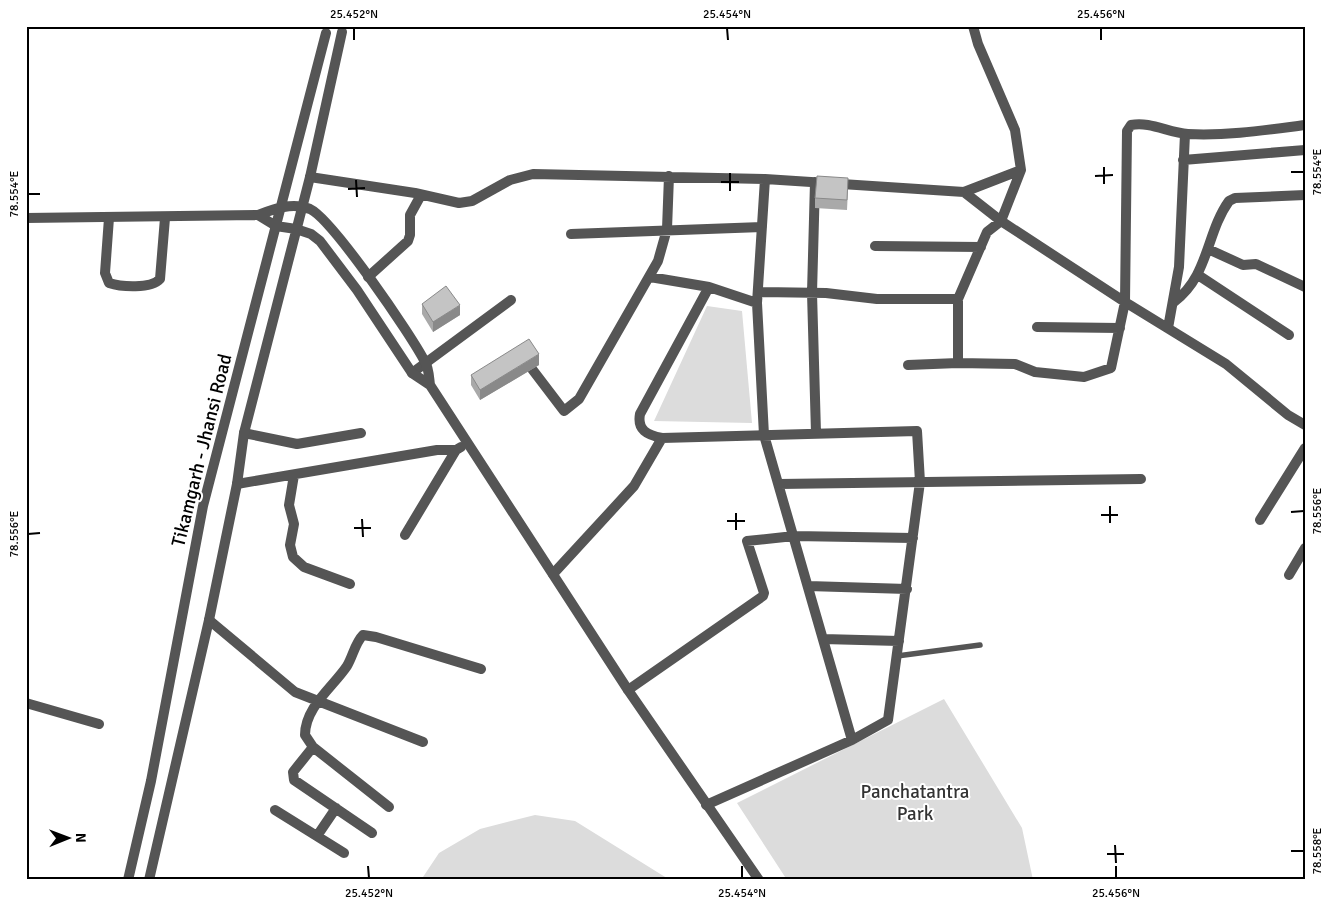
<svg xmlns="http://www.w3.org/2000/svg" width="1331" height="906" font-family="Signika,sans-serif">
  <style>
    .green { fill: #dcdcdc }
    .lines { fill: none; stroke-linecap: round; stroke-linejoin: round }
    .service { stroke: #555; stroke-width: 5.5 }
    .minor { stroke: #555; stroke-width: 10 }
    .tertiary { stroke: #555; stroke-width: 10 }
    .rail { stroke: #000; stroke-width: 3; stroke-dasharray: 8 2.5 1 2.5; stroke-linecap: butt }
    .wall { fill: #a9a9a9 }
    .shaded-wall { fill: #898989 }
    .building { fill: #c4c4c4; stroke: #898989 }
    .ticks { fill: none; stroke: #000; stroke-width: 2 }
    .labels { text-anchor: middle; stroke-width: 4; stroke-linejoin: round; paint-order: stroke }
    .street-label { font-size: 19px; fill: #000; stroke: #fff }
    .park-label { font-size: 19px; fill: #333; stroke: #fff }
    .neatline { fill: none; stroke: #000; stroke-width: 2 }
    .ticks-label { font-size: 12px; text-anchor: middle; fill: #000 }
  </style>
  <rect width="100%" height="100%" fill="#fff"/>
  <path class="green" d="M707 306 742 311 752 423 654 421Z
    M944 699 1022 828 1033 880H787L737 803Z
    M535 815 575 821 670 880H421L439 853 480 829Z"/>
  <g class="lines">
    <path class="service" d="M897 656 980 645"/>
    <path class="minor" d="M973 26 978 44 1015 130 1021 170 1001 221 987 232 958 299V363L1015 364 1035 372 1084 377 1111 368 1125 302 1127 131 1131 125C1150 121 1169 133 1188 134 1227 136 1266 130 1305 125
      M1183 160 1305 150
      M310 177 415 193 459 203 472 201 510 180 533 174 765 179
      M815 182 812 293 816 433
      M964 192 1021 170
      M109 218 105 273 109 283C121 287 151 289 160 279L165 218
      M571 234 762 227
      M875 246 981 247
      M1208 249 1243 265 1256 264 1305 287
      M1198 275 1289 335
      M368 277 408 241 410 235V215L421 195
      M650 277 709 287
      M758 292 826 293 877 299H958
      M1174 302C1209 276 1206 233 1229 201L1235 198 1305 195
      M757 303 709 287 640 414C637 430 647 435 662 438L917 431 920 482 888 720 852 740
      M1037 327 1120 328
      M1168 328 1179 267 1185 134
      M908 365 958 363
      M532 369 564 411 579 399 658 261 667 229 669 176
      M412 373 511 300
      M244 433 297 444 361 433
      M294 475 289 505 294 524 290 545 293 557 304 567 350 584
      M237 484 437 450H456
      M779 484 1141 479
      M1260 520 1305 448
      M405 535 456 450 461 447
      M553 574 634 486 662 438
      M1289 575 1305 548
      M808 586 907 589
      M209 620 295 692 423 742
      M823 639 899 641
      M628 690 763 596 764 593 747 541 794 536 913 538
      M26 703 99 724
      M313 747 293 772 294 780 372 833
      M706 805 852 740 764 435 757 303 765 179 964 192 1001 221 1125 302 1226 364 1288 415 1305 425
      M389 807 313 747 305 735C305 707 333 687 347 666 353 656 355 643 363 635L376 637 481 669
      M275 810 344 853
      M317 836 336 808"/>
    <path class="tertiary" d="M258 215 276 226 296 229 311 234 320 241 357 290 412 373 430 385 628 690 759 880
      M26 218 258 215C274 209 292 202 310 209 332 219 412 336 425 362 429 368 429 378 430 385
      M128 880 151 781 203 506 326 33
      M149 880 209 620 237 484 244 433 310 177 342 32"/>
    <path class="rail" d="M26 27 59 26"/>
  </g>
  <path class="wall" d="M848 189 847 210 815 208V198Z
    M422 304 460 315 433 332 422 314Z
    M539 365 480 400 471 385V375Z"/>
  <path class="shaded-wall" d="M460 305V315L433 332V322Z
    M539 354V365L480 400V390Z"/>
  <path class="building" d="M817 176 848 178 847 200 815 198Z
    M446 286 460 305 433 322 422 304Z
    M529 339 539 354 480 390 471 375Z"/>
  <path class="ticks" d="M354 28V40M727 28 728 40M1101 28V40M1104 167V184M1291 172H1304M730 173V191M1095 176 1113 175M356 180 357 197M721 182H739M348 189 365 188M28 194H40M1110 506V523M1291 512 1304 511M736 513V530M1101 515H1118M362 519 363 537M727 521H745M354 528H371M28 534 40 533M1115 845 1116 863M1291 851H1304M1107 854H1124M368 866 369 878M742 866V878M1116 866V878"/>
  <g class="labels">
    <g class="street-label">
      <text transform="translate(201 450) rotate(-76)" y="7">Tikamgarh - Jhansi Road</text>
    </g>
    <g class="park-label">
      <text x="915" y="798">Panchatantra<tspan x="915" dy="22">Park</tspan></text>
    </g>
  </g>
  <rect width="1331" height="906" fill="none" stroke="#ffffff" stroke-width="55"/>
  <g transform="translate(68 838) rotate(89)" stroke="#ffffff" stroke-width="4" paint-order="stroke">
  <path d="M0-4L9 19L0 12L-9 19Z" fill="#000000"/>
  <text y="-8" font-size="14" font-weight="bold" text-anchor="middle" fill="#000000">N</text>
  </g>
  <rect x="28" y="28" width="1276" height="850" class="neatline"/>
  <g class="ticks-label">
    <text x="354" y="18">25.452°N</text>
    <text x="727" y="18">25.454°N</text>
    <text x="1101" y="18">25.456°N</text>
    <text transform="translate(1317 172) rotate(-90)" y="4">78.554°E</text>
    <text transform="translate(14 194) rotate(-90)" y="4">78.554°E</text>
    <text transform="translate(1317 511) rotate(-90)" y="4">78.556°E</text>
    <text transform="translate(14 534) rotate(-90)" y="4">78.556°E</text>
    <text transform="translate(1317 851) rotate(-90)" y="4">78.558°E</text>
    <text x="369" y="897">25.452°N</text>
    <text x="742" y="897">25.454°N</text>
    <text x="1116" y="897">25.456°N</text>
  </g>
</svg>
